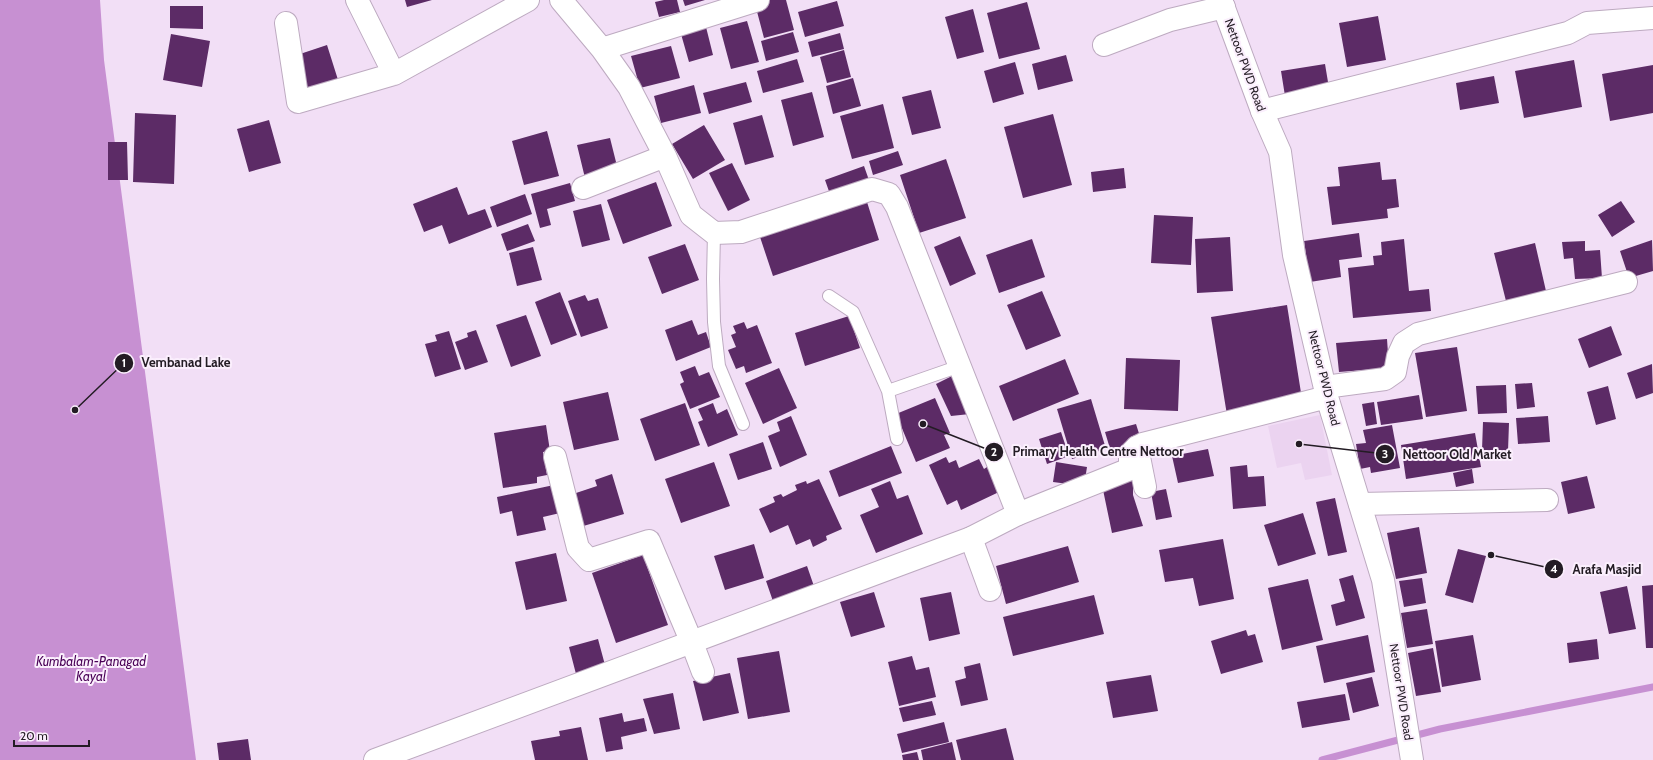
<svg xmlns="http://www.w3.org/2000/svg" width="1653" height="760" font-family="Cabin,sans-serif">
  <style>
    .built { fill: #ebd3f0 }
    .water { fill: #c790d2 }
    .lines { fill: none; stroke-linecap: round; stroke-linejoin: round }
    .stream { stroke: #c790d2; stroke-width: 7 }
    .building { fill: #5c2b66 }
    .lane-casing { stroke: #bdaac0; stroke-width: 14 }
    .street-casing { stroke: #bdaac0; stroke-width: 24 }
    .secondary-casing { stroke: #bdaac0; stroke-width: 24 }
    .lane { stroke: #fff; stroke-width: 12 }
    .street { stroke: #fff; stroke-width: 22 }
    .secondary { stroke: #fff; stroke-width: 22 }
    .labels { text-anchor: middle; stroke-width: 4; stroke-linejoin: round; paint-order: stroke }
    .street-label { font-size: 12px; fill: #231c24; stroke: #fbeffd }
    .water-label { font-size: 13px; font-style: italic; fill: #490056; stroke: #fbeffd }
    .leader { fill: none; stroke: #231c24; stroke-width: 1.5 }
    .callout-dot { fill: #231c24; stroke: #fbeffd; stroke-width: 1.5 }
    .mark-label { font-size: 12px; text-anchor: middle; font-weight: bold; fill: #fff }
    .callout-label { font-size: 13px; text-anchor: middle; font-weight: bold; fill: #231c24; stroke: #fbeffd; stroke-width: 4; stroke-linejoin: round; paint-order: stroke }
  </style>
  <rect width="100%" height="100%" fill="#f2dff6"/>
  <path class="built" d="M1320 415 1332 475 1305 480 1301 463 1277 468 1268 426Z"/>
  <path class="water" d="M0 0H100L104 60 196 760H0Z"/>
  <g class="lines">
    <path class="stream" d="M1322 760 1440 729 1653 687"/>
  </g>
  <path class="building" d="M405 0H432L407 7Z
    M664 0H677L680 12 659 17 655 2Z
    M683 0H705L685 6Z
    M769 0H786L794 30 764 38 755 4Z
    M837 1 844 26 805 37 798 12Z
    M1027 2 1040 49 999 59 987 13Z
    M170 6H203V29L170 28Z
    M973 9 984 52 957 59 945 17Z
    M1378 16 1386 60 1347 67 1339 23Z
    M747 21 759 62 731 69 720 28Z
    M706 27 713 55 689 62 681 34Z
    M793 32 799 52 766 61 761 41Z
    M840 33 844 49 812 57 808 42Z
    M171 34 210 41 202 87 163 80Z
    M327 45 339 83 309 93 297 55Z
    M671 46 680 78 640 88 631 56Z
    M844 50 851 77 827 83 820 57Z
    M1066 55 1073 81 1038 90 1032 64Z
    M797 59 804 82 763 93 757 71Z
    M1574 60 1582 107 1524 118 1515 71Z
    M1015 62 1024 94 993 103 984 71Z
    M1325 64 1329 88 1285 96 1281 71Z
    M1653 65V113L1610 121 1602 74Z
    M1494 76 1499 103 1460 110 1456 83Z
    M853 78 861 106 833 114 826 86Z
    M746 82 752 102 709 114 703 93Z
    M694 85 701 113 661 123 654 96Z
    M931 90 941 128 912 135 902 97Z
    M812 92 824 137 793 146 781 100Z
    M883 104 894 148 852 159 840 116Z
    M135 113 176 115 174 184 133 182Z
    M1053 114 1072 185 1023 198 1004 127Z
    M762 115 774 157 745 165 733 123Z
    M269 120 281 163 249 172 237 129Z
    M704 125 725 160 693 179 672 144Z
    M547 131 559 176 524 185 512 141Z
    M610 138 618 170 585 178 577 145Z
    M108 142H127L128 180H108Z
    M898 151 903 165 873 175 869 161Z
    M946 159 966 218 919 233 900 175Z
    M1380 162 1382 180 1396 179 1399 207 1387 209 1388 218 1332 225 1327 187 1340 186 1338 167Z
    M732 163 750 200 728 211 709 173Z
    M864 166 870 183 831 197 825 180Z
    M1124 168 1126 188 1093 192 1091 172Z
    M656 182 672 226 623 244 607 200Z
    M570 183 575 201 547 209 551 225 540 228 531 194Z
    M457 187 468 215 485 209 492 227 449 244 442 225 424 232 413 204Z
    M525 194 532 214 497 227 490 207Z
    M1621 201 1635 222 1612 237 1598 215Z
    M867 202 879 240 773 276 760 237Z
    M601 204 610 240 582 247 573 211Z
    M1154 215 1193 217 1191 265 1151 263Z
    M528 224 535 241 507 251 501 234Z
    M1359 233 1362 257 1339 260 1341 277 1310 282 1304 241Z
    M960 236 976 274 950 286 934 247Z
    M1230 237 1233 291 1197 293 1195 239Z
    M1032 239 1045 277 999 293 986 255Z
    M1404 239 1409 291 1429 289 1431 311 1353 318 1348 268 1374 265 1373 256 1382 255 1381 242Z
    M1652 240 1653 271 1629 278 1620 251Z
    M1585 241V251L1600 250 1602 278 1575 279 1573 258 1564 259 1562 242Z
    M1535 243 1546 291 1506 301 1494 253Z
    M685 244 699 280 662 294 648 257Z
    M533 247 542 280 517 286 509 253Z
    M1042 291 1061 336 1026 350 1007 305Z
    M560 292 577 335 551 345 535 302Z
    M585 295 588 301 598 298 608 328 581 337 568 301Z
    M1287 305 1302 399 1227 415 1211 317Z
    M526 315 541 356 511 367 496 325Z
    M849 316 860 348 805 366 795 333Z
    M692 320 698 335 706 332 711 347 676 361 665 330Z
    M744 322 747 329 757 325 772 363 746 373 744 366 736 369 728 350 736 347 731 335 736 333 733 326Z
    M1611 326 1622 355 1589 368 1578 339Z
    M476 330 488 362 465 370 455 342 468 337 467 333Z
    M449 331 461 369 435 377 425 344 437 341 435 335Z
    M1387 339 1389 368 1339 372 1336 343Z
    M1457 347 1467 411 1426 417 1415 353Z
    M1126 358 1180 360 1178 411 1124 409Z
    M1065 359 1079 394 1013 421 999 386Z
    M1652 364 1653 393 1636 399 1627 373Z
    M695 366 699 376 709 372 720 397 690 409 680 384 684 382 680 372Z
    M779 368 797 408 763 424 745 383Z
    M952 376 970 414 951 416 936 384Z
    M1532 383 1535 407 1517 409 1515 384Z
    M1506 385 1507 413 1478 414 1476 386Z
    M1608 386 1616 419 1596 425 1587 392Z
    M608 392 619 440 574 450 563 402Z
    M1419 395 1423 419 1381 425 1377 402Z
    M935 398 950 433 944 435 950 448 916 462 896 414Z
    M1091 399 1106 449 1072 459 1057 409Z
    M1374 402 1377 424 1366 426 1362 404Z
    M685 403 700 445 655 461 640 419Z
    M713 403 717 414 727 409 738 435 708 447 698 422 703 420 698 409Z
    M791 416 807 455 780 467 768 436 780 431 777 422Z
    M1548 416 1550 442 1518 444 1516 418Z
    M1483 422 1509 423 1508 451 1482 450Z
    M1136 424 1142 443 1111 452 1105 432Z
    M546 425 550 451 543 452 547 475 537 477V483L503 488 494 433Z
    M1392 425 1400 468 1371 473 1370 467 1360 469 1356 444 1366 443 1363 430Z
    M1061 432 1069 456 1047 464 1039 439Z
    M1475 433 1481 467 1406 479 1401 445Z
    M763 442 772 469 738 480 729 454Z
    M891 446 902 473 839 497 829 471Z
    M1208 449 1214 476 1178 483 1172 456Z
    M946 457 949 463 956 460 959 468 979 459 984 469 987 467 999 492 961 510 957 500 947 505 929 465Z
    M714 462 730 506 681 523 665 479Z
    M1056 462 1087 467 1084 486 1053 482Z
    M1247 465 1248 477 1264 476 1266 506 1233 509 1230 467Z
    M1472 469 1474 483 1456 487 1453 473Z
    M612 474 624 514 580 527 570 495 597 486 595 480Z
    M1587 476 1595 508 1568 514 1561 482Z
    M819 479 842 529 826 536 827 540 813 547 810 539 796 545 788 525 770 533 759 509 775 502 773 497 781 494 783 497 797 490 795 485 806 481 807 484Z
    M1133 479V495L1143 526 1112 533 1102 485Z
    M890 481 897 499 908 495 923 534 876 553 860 515 879 507 871 489Z
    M554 485 560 513 543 517 546 530 517 536 512 511 500 514 497 497Z
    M1166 489 1172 517 1156 520 1151 492Z
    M1335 498 1347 552 1328 556 1316 502Z
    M1303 513 1316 554 1278 566 1264 525Z
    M1419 527 1427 573 1396 579 1387 533Z
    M1223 539 1234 599 1199 606 1193 578 1165 582 1159 550Z
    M754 544 764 578 725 590 714 556Z
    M1068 546 1079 582 1006 604 996 566Z
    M1458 549 1486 556 1473 603 1445 595Z
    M556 553 567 601 526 610 515 562Z
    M643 555 668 625 616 643 592 573Z
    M807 566 816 592 775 607 766 581Z
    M1353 575 1365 618 1336 626 1331 605 1345 601 1339 579Z
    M1422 578 1426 603 1404 607 1399 581Z
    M1308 579 1323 640 1282 650 1268 588Z
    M1653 585V648H1646L1642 586Z
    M1627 586 1636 629 1609 634 1600 592Z
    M874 592 885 627 851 637 840 602Z
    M951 592 960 634 929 641 920 598Z
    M1094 595 1104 634 1013 656 1003 617Z
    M1427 609 1433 644 1407 648 1401 613Z
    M1246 630 1248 636 1255 634 1263 662 1221 674 1211 641Z
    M1368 635 1375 672 1324 683 1316 646Z
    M1473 635 1481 680 1442 687 1435 641Z
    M598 639 605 665 576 674 569 647Z
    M1597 639 1599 659 1569 663 1567 643Z
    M1433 648 1441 692 1416 696 1408 653Z
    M779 651 790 712 748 719 737 658Z
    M912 656 916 670 929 667 936 697 899 706 888 662Z
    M980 663 988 700 961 706 955 681 966 678 964 667Z
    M730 673 739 713 703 721 693 681Z
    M1151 675 1158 711 1113 718 1106 682Z
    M1372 677 1379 706 1353 713 1346 683Z
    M673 693 680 729 654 734 643 699Z
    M1345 694 1350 720 1302 728 1297 702Z
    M932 701 936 715 903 722 899 708Z
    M622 713 624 722 644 718 647 731 621 737 623 749 606 752 599 718Z
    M944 722 949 742 902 753 897 734Z
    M581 727 588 760H535L531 741 560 736 559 731Z
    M1006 728 1014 760H961L956 740Z
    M248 739 251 760H219L217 743Z
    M952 742 956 760H923L921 750Z
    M917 752 919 760H903L902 755Z"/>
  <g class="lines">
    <defs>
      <path id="lane" d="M714 233 713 279 714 322 719 366 743 424
        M829 296 853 312 888 391 897 439
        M888 391 960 366"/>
      <path id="street" d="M357 0 394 74
        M561 0 602 49 629 87 665 156 691 215 714 233 741 232 872 189 889 194 897 207 1018 514
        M286 23 298 102 394 74 528 0
        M1104 45 1170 20 1224 7
        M602 49 758 0
        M1262 111 1568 33 1587 23 1653 18
        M583 188 665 156
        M1325 387 1385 379 1395 372 1398 356 1404 343 1418 334 1626 282
        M1137 447 1145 487
        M555 457 578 548 589 560 649 541 692 643 703 672
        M1360 504 1547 500
        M971 538 990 590"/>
      <path id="secondary" d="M1221 0 1262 111 1280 152 1294 255 1327 397 1383 580 1412 760
        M375 760 971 538 1018 514 1130 469V454L1137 447 1143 444 1327 397"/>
    </defs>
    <use href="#lane" class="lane-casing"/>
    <use href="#street" class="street-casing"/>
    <use href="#secondary" class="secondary-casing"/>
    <use href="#lane" class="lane"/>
    <use href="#street" class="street"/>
    <use href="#secondary" class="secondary"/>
  </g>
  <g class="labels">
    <g class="street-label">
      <text transform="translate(1245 65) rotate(70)" y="4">Nettoor PWD Road</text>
      <text transform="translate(1324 378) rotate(76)" y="4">Nettoor PWD Road</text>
      <text transform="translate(1401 692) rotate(81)" y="4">Nettoor PWD Road</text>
    </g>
    <g class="water-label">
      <text x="91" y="666">Kumbalam-Panagad<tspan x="91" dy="15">Kayal</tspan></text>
    </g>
  </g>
  <path class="leader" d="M75 410L124 363M923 424L994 452M1299 444L1385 454M1491 555L1554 569"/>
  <g class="callout-dot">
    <circle cx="75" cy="410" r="4"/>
    <circle cx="923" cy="424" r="4"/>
    <circle cx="1299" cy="444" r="4"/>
    <circle cx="1491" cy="555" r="4"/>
    <circle cx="124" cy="363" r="10"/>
    <circle cx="994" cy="452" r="10"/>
    <circle cx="1385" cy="454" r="10"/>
    <circle cx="1554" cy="569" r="10"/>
  </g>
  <g class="mark-label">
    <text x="124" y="367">1</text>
    <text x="994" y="456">2</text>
    <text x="1385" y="458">3</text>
    <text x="1554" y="573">4</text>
  </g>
  <g class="callout-label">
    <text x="186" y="367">Vembanad Lake</text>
    <text x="1098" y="456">Primary Health Centre Nettoor</text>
    <text x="1457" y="459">Nettoor Old Market</text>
    <text x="1607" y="574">Arafa Masjid</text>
  </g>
  <path d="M14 740v6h75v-6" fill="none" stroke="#231c24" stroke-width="2"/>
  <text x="20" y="740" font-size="12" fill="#231c24" stroke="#fbeffd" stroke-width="3" paint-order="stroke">20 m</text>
</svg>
